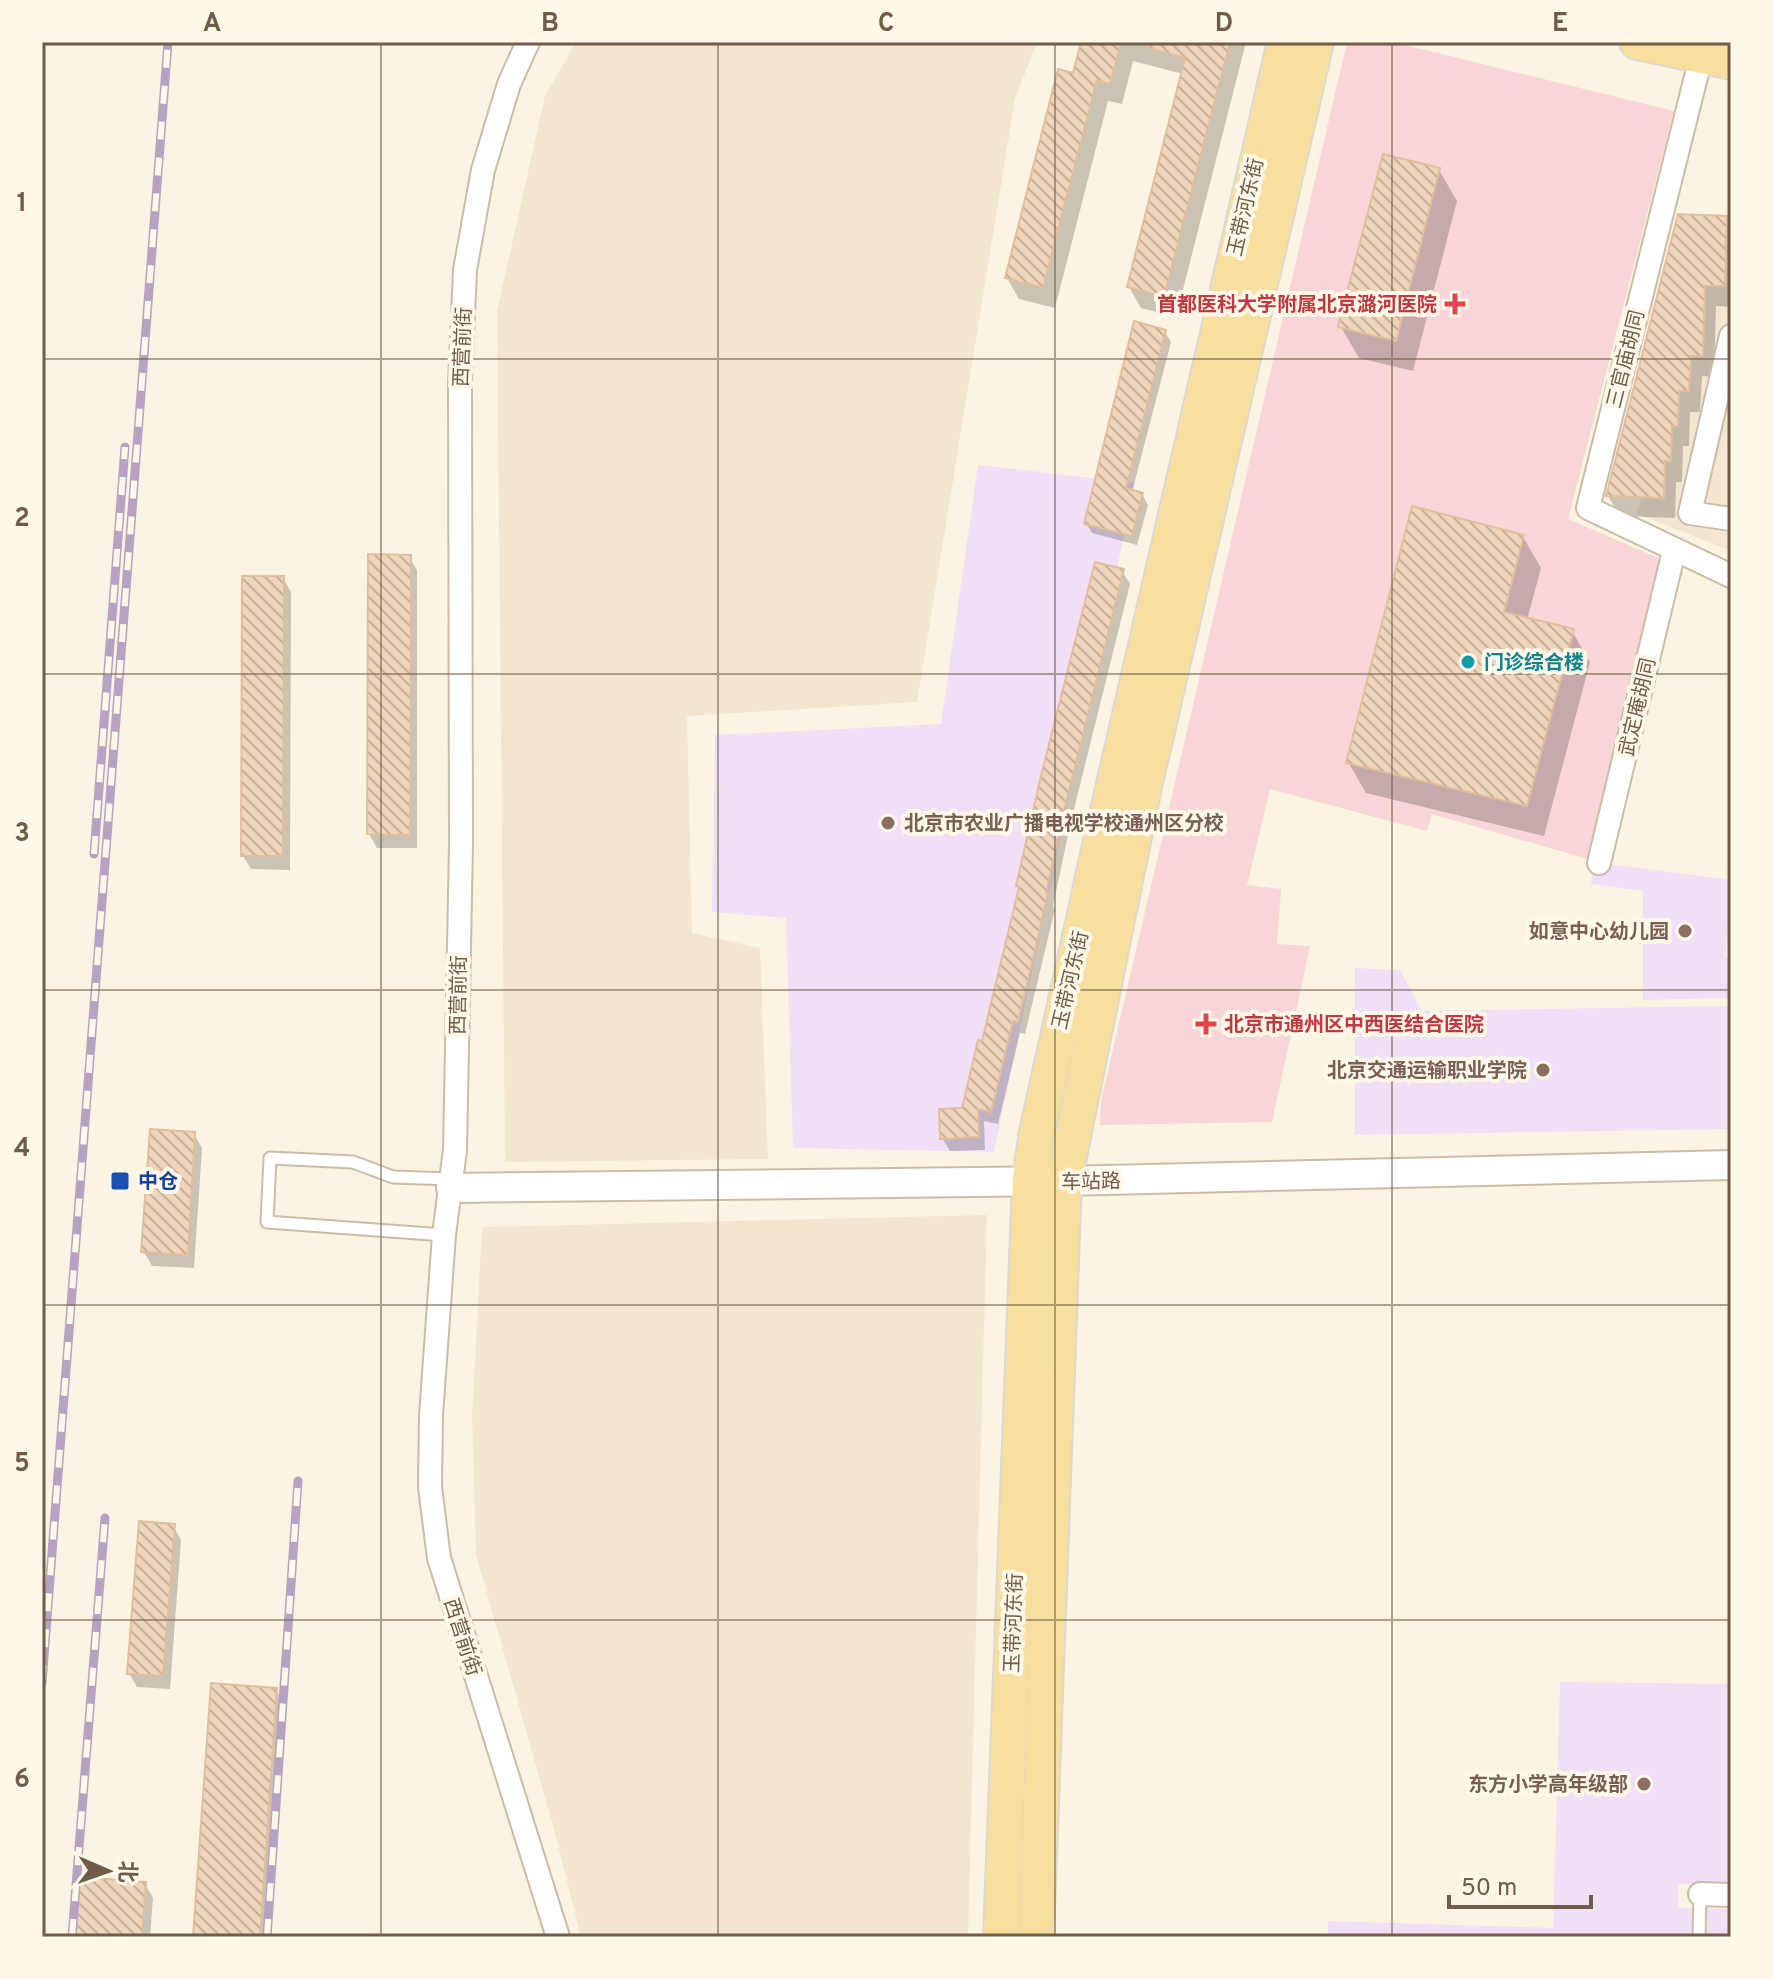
<svg xmlns="http://www.w3.org/2000/svg" width="1773" height="1979" font-family="Overpass,'Noto Sans SC',sans-serif">
  <style>
    .residential { fill: #f2e6d1 }
    .education { fill: #f1dff7 }
    .medical { fill: #f8d5d6 }
    .shadow { fill: #0003 }
    .building { fill: url(#building-back-hatch); stroke: #e1be9c; stroke-width: 2 }
    .lines { fill: none; stroke-linecap: round; stroke-linejoin: round }
    .service-casing { stroke: #cbbca9; stroke-width: 15 }
    .minor-casing { stroke: #cbbca9; stroke-width: 26 }
    .tertiary-casing { stroke: #cbbca9; stroke-width: 32 }
    .primary-casing { stroke: #ddd8d4; stroke-width: 38 }
    .service { stroke: #fff; stroke-width: 11 }
    .minor { stroke: #fff; stroke-width: 22 }
    .tertiary { stroke: #fff; stroke-width: 28 }
    .primary { stroke: #f7e09d; stroke-width: 34 }
    .rail-casing { stroke: #b7a2c3; stroke-width: 9 }
    .rail { stroke: #fef8e8; stroke-width: 6; stroke-dasharray: 18; stroke-linecap: butt }
    .grid { fill: none; stroke: #715c4a; stroke-width: 2; stroke-opacity: 0.55 }
    .health-dot { fill: #e0444e; stroke: #fef8e8; stroke-width: 3 }
    .culture-dot { fill: #0f9aa8; stroke: #fef8e8; stroke-width: 3 }
    .education-dot { fill: #8d6e63; stroke: #fef8e8; stroke-width: 3 }
    .transit-dot { fill: #1a4fb4; stroke: #fef8e8; stroke-width: 3 }
    .labels { text-anchor: middle; stroke-width: 8; stroke-linejoin: round; paint-order: stroke }
    .street-label { font-size: 20px; fill: #715c4a; stroke: #fef8e8 }
    .health-label { font-size: 20px; font-weight: bold; fill: #be3a42; stroke: #fef8e8; text-anchor: end }
    .culture-label { font-size: 20px; font-weight: bold; fill: #0d838f; stroke: #fef8e8; text-anchor: start }
    .education-label { font-size: 20px; font-weight: bold; fill: #785e54; stroke: #fef8e8; text-anchor: end }
    .transit-label { font-size: 20px; font-weight: bold; fill: #164399; stroke: #fef8e8; text-anchor: start }
    .neatline { fill: none; stroke: #715c4a; stroke-width: 3 }
    .grid-label { font-size: 26px; text-anchor: middle; font-weight: bold; fill: #715c4a }
  </style>
  <defs>
    <pattern id="building-back-hatch" width="6" height="6" patternUnits="userSpaceOnUse" patternTransform="scale(2)"><rect width="6" height="6" fill="#efd5bb"/><path d="M-1 5l2 2M0 0l6 6M5-1l2 2" fill="none" stroke="#c6b09a"/></pattern>
  </defs>
  <rect width="100%" height="100%" fill="#fbf4e2"/>
  <path class="residential" d="M576 42H1037L1015 99 917 702 687 716 692 933 760 948 768 1159 505 1162 497 311 545 96Z
    M1678 214 1731 216V551L1637 514 1642 497 1606 496Z
    M987 1215 968 1937H581L552 1822 476 1555 472 1417 482 1227Z"/>
  <path class="education" d="M978 465 1135 483 994 1152 793 1148 786 918 712 912 715 735 941 724Z
    M1594 862 1731 880 1725 958 1731 959V998L1643 1000V891L1591 884Z
    M1355 968 1400 970 1422 1011 1731 1006V1129L1355 1135Z
    M1560 1682 1731 1684V1884H1679L1678 1908 1731 1909V1937H1328V1921L1553 1928Z"/>
  <path class="medical" d="M1347 42H1393L1674 111 1568 519 1663 560 1591 860 1432 814 1427 831 1270 789 1247 885 1281 889 1277 944 1310 946 1272 1122 1100 1125 1101 1101Z"/>
  <path class="shadow" d="M1079 42H1246L1176 317 1141 308 1129 287 1183 74 1133 61 1122 104 1108 101 1055 308 1019 299 1007 278 1075 76 1082 47Z
    M1439 170 1457 201 1413 371 1359 358 1341 327Z
    M1726 218 1731 227V307L1716 306 1714 377 1702 376 1700 412H1690L1689 446H1683L1682 482H1676L1675 518 1620 516 1608 496Z
    M1165 332 1171 342 1132 492 1142 494 1148 505 1137 545 1092 533 1086 523Z
    M1523 537 1541 568 1527 620 1572 631 1590 662 1544 836 1366 793 1348 762Z
    M409 557 417 570V848H377L369 834Z
    M1122 571 1130 584 1071 821 1053 906 1055 909 1025 1034 1020 1033 998 1124 984 1121 985 1150 950 1151 942 1138 963 1110 983 1044 1020 889 1018 886Z
    M283 578 291 592 290 870 251 869 243 856Z
    M194 1134 202 1148 194 1268 152 1266 144 1252Z
    M173 1526 181 1540 170 1689 137 1687 129 1673Z
    M276 1690 284 1704 268 1937H195Z
    M145 1884 153 1898 150 1937H76Z"/>
  <path class="building" d="M1081 42H1121L1110 84 1097 80 1043 288 1005 278 1058 69 1073 73Z
    M1146 42H1230L1164 297 1127 287 1185 58 1146 47Z
    M1383 154 1440 168 1396 341 1338 327Z
    M1678 214 1727 216 1725 286H1705L1703 356H1691L1689 391H1679L1678 426H1672L1671 462 1665 461 1664 498 1606 496Z
    M1134 321 1166 330 1126 488 1143 493 1132 536 1084 524Z
    M1412 506 1524 535 1504 612 1574 629 1527 806 1346 763Z
    M368 554 411 555 410 835 367 834Z
    M1095 562 1124 569 1065 807 1046 893 1048 894 1018 1022 1013 1021 991 1112 978 1109 979 1137 940 1139 939 1109 962 1108 978 1040 982 1041 1019 887 1016 886 1040 780Z
    M242 576H284L283 856H241Z
    M150 1129 195 1132 188 1255 141 1252Z
    M139 1521 175 1524 163 1676 127 1674Z
    M211 1683 277 1688 260 1937H193Z
    M79 1877 146 1882 142 1937H74Z"/>
  <g class="lines">
    <defs>
      <path id="service" d="M444 1235 267 1222 270 1158 353 1162 393 1177 452 1179
        M1699 1937 1700 1894"/>
      <path id="minor" d="M528 42 509 84 483 170 465 270 460 382 461 843 455 1150 444 1235 431 1415 430 1487 439 1558 558 1937
        M1701 57 1588 508 1731 576
        M1731 336 1690 513 1731 519
        M1599 863 1674 551
        M1700 1894 1731 1895"/>
      <path id="tertiary" d="M451 1188 1064 1181 1731 1165"/>
      <path id="primary" d="M1637 42 1731 62
        M1001 1937 1030 1181 1036 1137 1101 841 1285 42
        M1036 1937 1064 1181 1144 787 1316 42"/>
    </defs>
    <use href="#service" class="service-casing"/>
    <use href="#minor" class="minor-casing"/>
    <use href="#tertiary" class="tertiary-casing"/>
    <use href="#primary" class="primary-casing"/>
    <use href="#service" class="service"/>
    <use href="#minor" class="minor"/>
    <use href="#tertiary" class="tertiary"/>
    <use href="#primary" class="primary"/>
    <defs>
      <path id="rail" d="M94 854 125 447
        M42 1683 168 42
        M72 1937 105 1518
        M267 1937 298 1481"/>
    </defs>
    <use href="#rail" class="rail-casing"/>
    <use href="#rail" class="rail"/>
  </g>
  <path class="grid" d="M381 42V1937M718 42V1937M1055 42V1937M1392 42V1937M42 359H1731M42 674H1731M42 990H1731M42 1305H1731M42 1620H1731"/>
  <g class="health-dot">
    <path d="M1451 292h8v8h8v8h-8v8h-8v-8h-8v-8h8z"/>
    <path d="M1202 1012h8v8h8v8h-8v8h-8v-8h-8v-8h8z"/>
  </g>
  <circle class="culture-dot" cx="1468" cy="662" r="8"/>
  <g class="education-dot">
    <circle cx="888" cy="823" r="8"/>
    <circle cx="1685" cy="931" r="8"/>
    <circle cx="1543" cy="1070" r="8"/>
    <circle cx="1644" cy="1784" r="8"/>
  </g>
  <rect class="transit-dot" x="110" y="1171" width="20" height="20" rx="4"/>
  <g class="labels">
    <g class="street-label">
      <text transform="translate(1245 207) rotate(-77)" y="7">玉带河东街</text>
      <text transform="translate(462 347) rotate(-88)" y="7">西营前街</text>
      <text transform="translate(1625 359) rotate(-76)" y="7">三官庙胡同</text>
      <text transform="translate(1637 707) rotate(-77)" y="7">武定庵胡同</text>
      <text transform="translate(1070 980) rotate(-77)" y="7">玉带河东街</text>
      <text transform="translate(458 995) rotate(-89)" y="7">西营前街</text>
      <text transform="translate(1091 1181) rotate(-1)" y="7">车站路</text>
      <text transform="translate(1013 1623) rotate(-88)" y="7">玉带河东街</text>
      <text transform="translate(463 1637) rotate(72)" y="7">西营前街</text>
    </g>
    <g class="health-label">
      <text x="1437" y="311">首都医科大学附属北京潞河医院</text>
      <text x="1224" y="1031" text-anchor="start">北京市通州区中西医结合医院</text>
    </g>
    <g class="culture-label">
      <text x="1484" y="669">门诊综合楼</text>
    </g>
    <g class="education-label">
      <text x="904" y="830" text-anchor="start">北京市农业广播电视学校通州区分校</text>
      <text x="1669" y="938">如意中心幼儿园</text>
      <text x="1527" y="1077">北京交通运输职业学院</text>
      <text x="1628" y="1791">东方小学高年级部</text>
    </g>
    <g class="transit-label">
      <text x="138" y="1188">中仓</text>
    </g>
  </g>
  <rect width="1773" height="1979" fill="none" stroke="#fef8e8" stroke-width="88"/>
  <g transform="translate(108 1871) rotate(92)" stroke="#fef8e8" stroke-width="6" paint-order="stroke">
  <path d="M0-6L14 30L0 20L-14 30Z" fill="#715c4a"/>
  <text y="-12" font-size="22" font-weight="bold" text-anchor="middle" fill="#715c4a">北</text>
  </g>
  <path d="M1449 1895v12h142v-12" fill="none" stroke="#715c4a" stroke-width="4"/>
  <text x="1461" y="1895" font-size="24" fill="#715c4a" stroke="#fef8e8" stroke-width="6" paint-order="stroke">50 m</text>
  <rect x="44" y="44" width="1685" height="1891" class="neatline"/>
  <g class="grid-label">
    <text x="212" y="31">A</text>
    <text x="550" y="31">B</text>
    <text x="886" y="31">C</text>
    <text x="1224" y="31">D</text>
    <text x="1560" y="31">E</text>
    <text x="22" y="211">1</text>
    <text x="22" y="526">2</text>
    <text x="22" y="841">3</text>
    <text x="22" y="1156">4</text>
    <text x="22" y="1471">5</text>
    <text x="22" y="1787">6</text>
  </g>
</svg>
